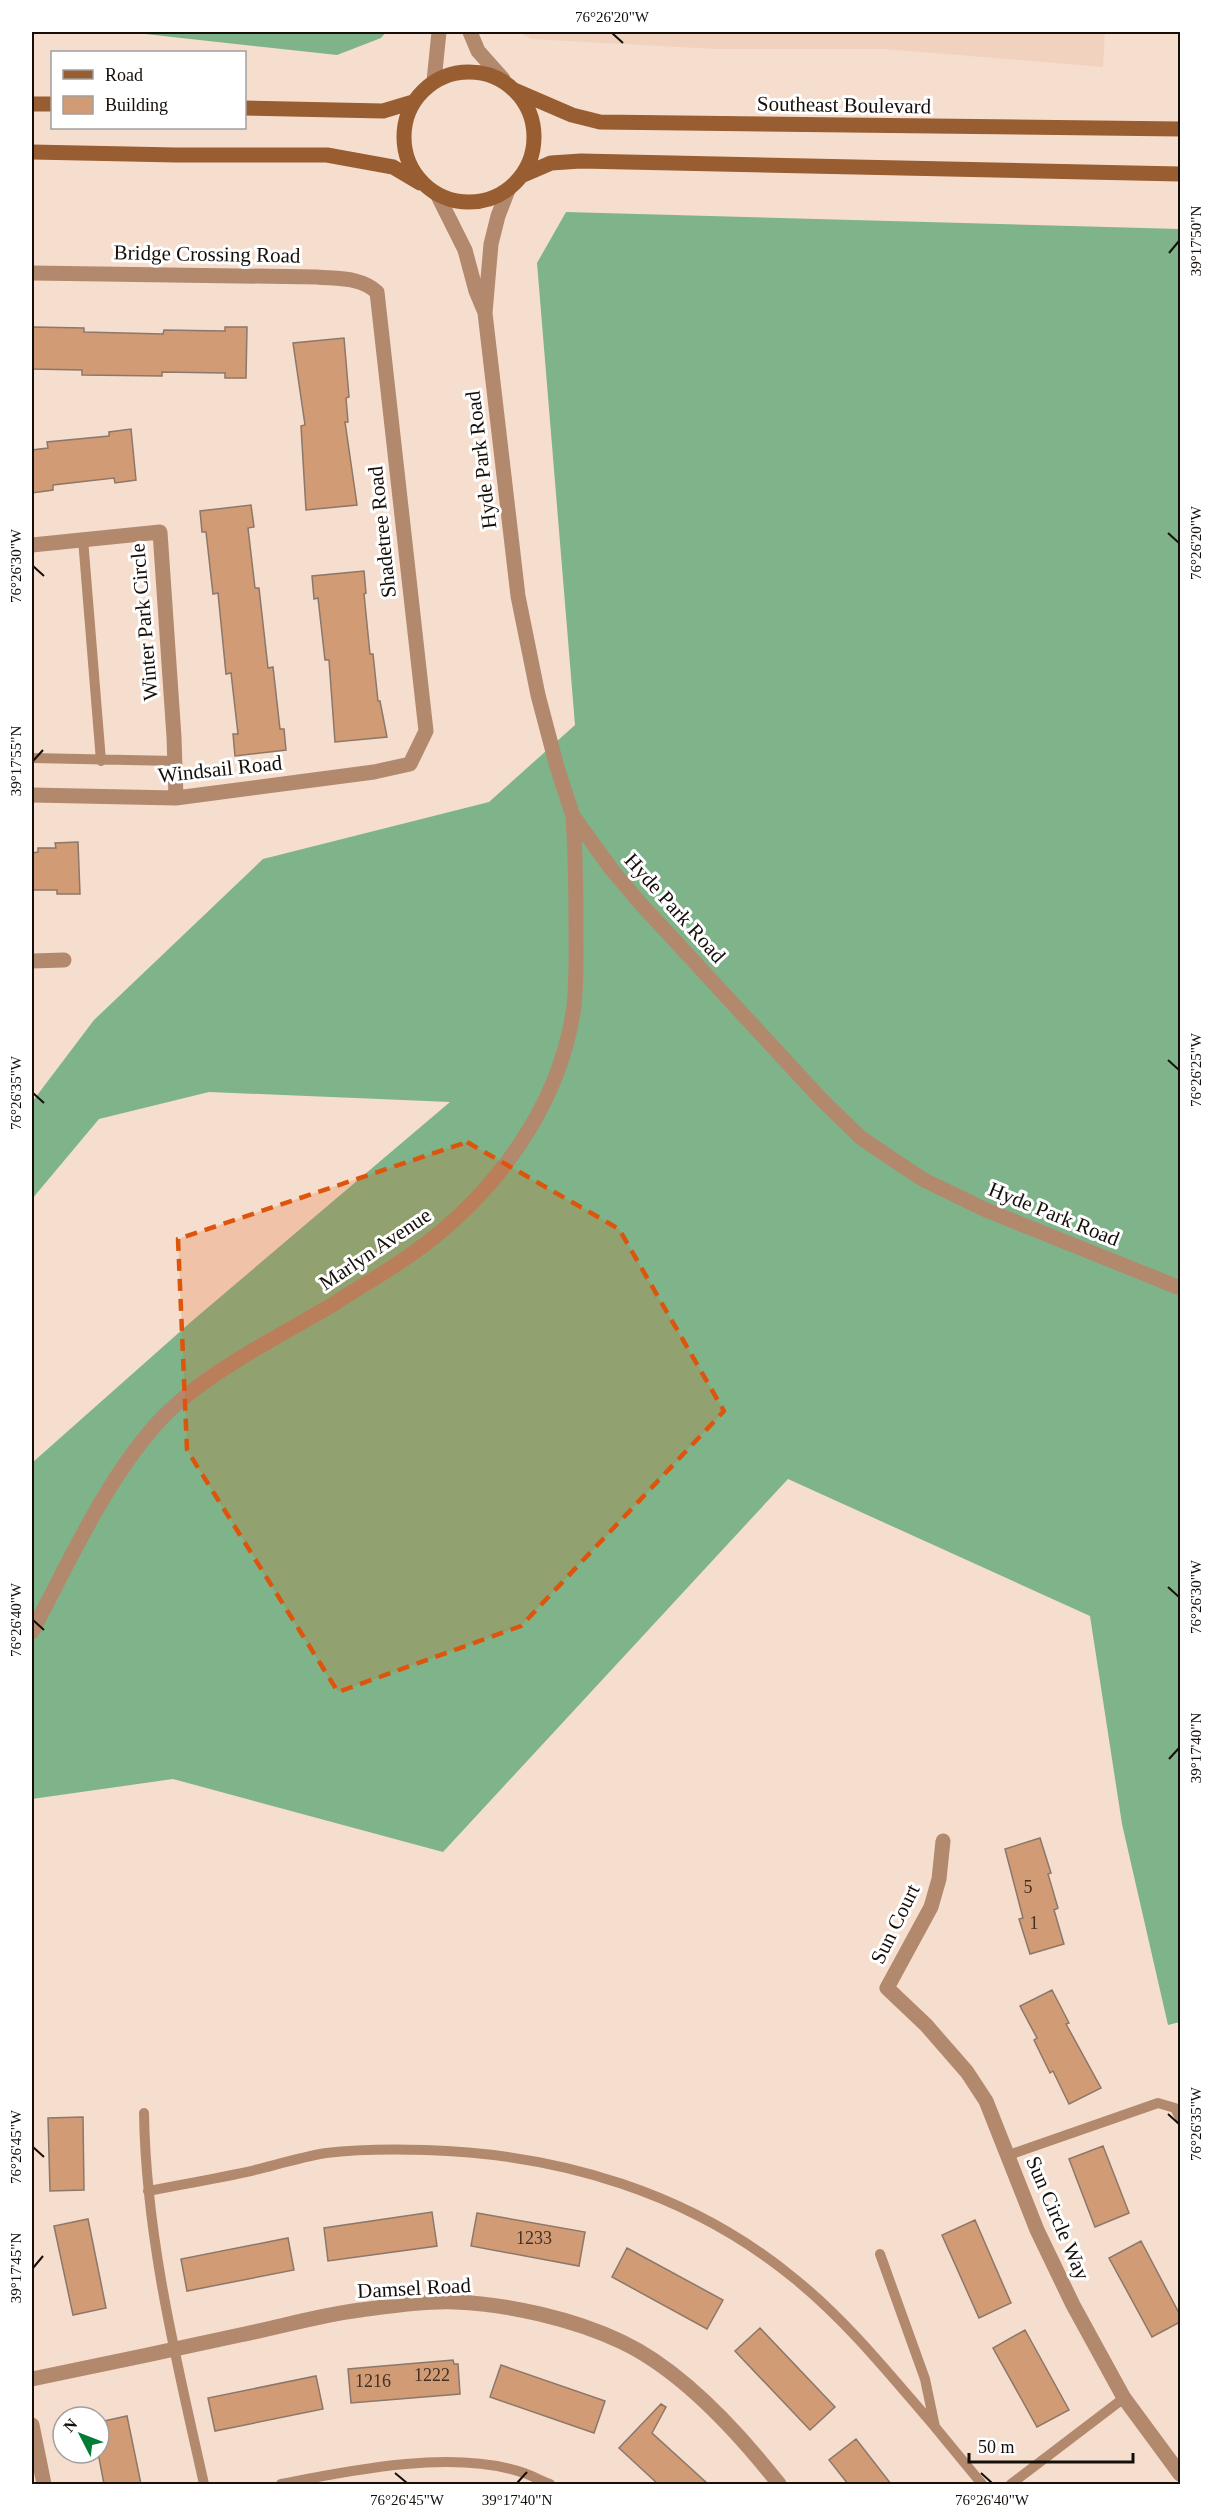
<svg xmlns="http://www.w3.org/2000/svg" width="1212" height="2516" font-family="'Times New Roman',serif">
  <style>
    .built { fill: #f1d2be }
    .forest { fill: #7fb48a }
    .building { fill: #d19b76; stroke: #8c7769; stroke-width: 1.5 }
    .lines { fill: none; stroke-linecap: round; stroke-linejoin: round }
    .service { stroke: #b3896e; stroke-width: 10 }
    .minor { stroke: #b3896e; stroke-width: 15 }
    .tertiary { stroke: #b3896e; stroke-width: 15 }
    .secondary { stroke: #985d31; stroke-width: 15 }
    .marked { fill: #dd550c; fill-opacity: 0.2; stroke: #dd550c; stroke-width: 4.5; stroke-dasharray: 12 8; stroke-linejoin: round }
    .ticks { fill: none; stroke: #150e09; stroke-width: 2 }
    .labels { text-anchor: middle; stroke-width: 6; stroke-linejoin: round; paint-order: stroke }
    .number-label { font-size: 18px; fill: #443124 }
    .street-label { font-size: 21px; fill: #150e09; stroke: #fff }
    .neatline { fill: none; stroke: #150e09; stroke-width: 2 }
    .ticks-label { font-size: 15px; text-anchor: middle; fill: #150e09 }
  </style>
  <rect width="100%" height="100%" fill="#f6decf"/>
  <path class="built" d="M518 32H1105L1103 67 884 49H715L531 39Z"/>
  <path class="forest" d="M145 32H386L381 38 337 55 145 34Z
    M566 212 1180 229V2022L1168 2025 1122 1824 1090 1616 788 1479 443 1852 173 1779 32 1799 33 1462 192 1321 450 1102 209 1092 99 1119 32 1199V1102L94 1020 263 859 489 802 575 725 537 263Z"/>
  <path class="building" d="M32 327 84 328V332L163 334 164 330 225 331V327H247L246 378H225V373L162 372V376L82 375V370L32 369Z
    M344 338 349 397 346 398 348 422H345L357 505 306 510 301 426 305 425 293 343Z
    M131 429 136 480 115 483 114 478 53 485V490L32 493V450L48 448 47 442 109 436V432Z
    M251 505 254 527 248 528 255 588H259L268 668 273 667 280 729H284L286 750 235 756 233 734H238L231 673 226 674 218 593 213 594 206 532H202L200 511Z
    M364 571 366 593 364 594 370 654H373L378 701H380L387 737 335 742 329 660H325L318 598 314 599 312 576Z
    M78 842 80 894H57V890H32V853L38 852V848H56L55 843Z
    M1040 1838 1051 1873 1048 1874 1058 1908 1054 1910 1064 1944 1030 1954 1019 1919 1023 1918 1005 1849Z
    M1052 1990 1069 2023 1066 2024 1101 2088 1069 2104 1053 2071 1050 2073 1034 2040 1037 2038 1020 2006Z
    M83 2117 84 2190 50 2191 48 2118Z
    M1103 2146 1129 2213 1095 2227 1069 2159Z
    M432 2212 437 2246 328 2261 324 2228Z
    M477 2213 585 2232 579 2266 471 2246Z
    M88 2219 106 2308 73 2315 54 2226Z
    M975 2220 1011 2303 979 2318 942 2235Z
    M288 2238 294 2270 187 2291 181 2259Z
    M1141 2241 1180 2315V2322L1152 2337 1109 2258Z
    M627 2248 723 2300 707 2329 612 2277Z
    M760 2328 835 2407 810 2430 735 2351Z
    M1025 2330 1069 2410 1037 2427 993 2348Z
    M453 2360 454 2364H458L460 2394 351 2403 348 2369Z
    M501 2365 605 2401 594 2433 490 2397Z
    M316 2376 323 2409 215 2431 208 2398Z
    M661 2404 666 2407 652 2433 708 2484H658L619 2448Z
    M127 2416 141 2484H104L99 2458V2422Z
    M856 2439 891 2484H848L829 2460Z"/>
  <g class="lines">
    <path class="service" d="M83 539 101 761
      M32 758 175 761
      M144 2113C146 2239 177 2363 204 2484
      M1009 2155 1158 2103 1175 2108 1180 2118
      M148 2191C184 2184 220 2178 255 2170 279 2164 302 2157 326 2153 359 2149 393 2149 426 2150 560 2154 691 2193 795 2279 848 2322 891 2376 935 2427
      M880 2254 925 2379 935 2427 982 2484
      M281 2484C352 2470 454 2449 524 2473 533 2476 541 2481 550 2484
      M1011 2484 1124 2398"/>
    <path class="minor" d="M508 190 498 216 491 244 485 313 518 596 538 695 557 767 573 816 612 870 640 903 821 1099 860 1137 892 1159 924 1180 986 1210 1180 1288
      M437 194 465 250 476 291 484 310
      M32 273 317 277C339 279 360 277 377 292L426 731 410 764 374 772 176 798 32 795
      M32 545 160 532 174 737 176 798
      M32 961 64 960
      M32 1632C69 1562 108 1475 162 1418 206 1372 278 1337 332 1305 361 1286 392 1269 420 1248 496 1192 558 1107 573 1013 577 987 576 960 576 934 576 896 576 858 573 819
      M943 1841 939 1879 931 1907 887 1988 926 2025 967 2072 986 2101 1037 2230 1073 2305 1124 2398 1180 2474
      M32 2379C101 2365 171 2350 240 2335 280 2327 320 2315 360 2310 391 2306 424 2301 455 2302 508 2304 574 2319 622 2342 683 2371 738 2432 779 2484
      M32 2425 44 2484"/>
    <path class="tertiary" d="M470 32 478 51 503 79
      M434 81 439 32"/>
    <path class="secondary" d="M404 137a65 65 0 1 1 130 0a65 65 0 1 1-130 0Z
      M514 90 572 115 600 122 1180 129
      M32 104H52
      M244 108 383 111 413 102
      M32 152 176 155H327L393 167 420 183
      M523 175 551 163 581 161 1180 174"/>
  </g>
  <path class="marked" d="M467 1142 619 1229 724 1411 521 1626 338 1692 187 1450 178 1239Z"/>
  <path class="ticks" d="M612 33 623 43M1169 253 1179 241M1168 533 1179 543M33 566 44 576M33 761 43 750M1168 1060 1179 1070M33 1093 44 1103M1168 1587 1179 1597M33 1620 44 1630M1169 1759 1179 1748M1168 2114 1179 2124M33 2147 44 2157M33 2268 43 2256M395 2473 407 2483M981 2473 992 2483M517 2483 527 2472"/>
  <g class="labels">
    <g class="number-label">
      <text x="1028" y="1893">5</text>
      <text x="1034" y="1929">1</text>
      <text x="534" y="2244">1233</text>
      <text x="432" y="2381">1222</text>
      <text x="373" y="2387">1216</text>
    </g>
    <g class="street-label">
      <text transform="translate(844 105) rotate(1)" y="7">Southeast Boulevard</text>
      <text transform="translate(207 254) rotate(1)" y="7">Bridge Crossing Road</text>
      <text transform="translate(481 460) rotate(-97)" y="7">Hyde Park Road</text>
      <text transform="translate(382 532) rotate(-96)" y="7">Shadetree Road</text>
      <text transform="translate(144 622) rotate(-95)" y="7">Winter Park Circle</text>
      <text transform="translate(220 769) rotate(-6)" y="7">Windsail Road</text>
      <text transform="translate(675 908) rotate(48)" y="7">Hyde Park Road</text>
      <text transform="translate(1054 1214) rotate(22)" y="7">Hyde Park Road</text>
      <text transform="translate(375 1249) rotate(-34)" y="7">Marlyn Avenue</text>
      <text transform="translate(895 1924) rotate(-64)" y="7">Sun Court</text>
      <text transform="translate(1058 2218) rotate(67)" y="7">Sun Circle Way</text>
      <text transform="translate(414 2288) rotate(-3)" y="7">Damsel Road</text>
    </g>
  </g>
  <rect width="1212" height="2516" fill="none" stroke="#ffffff" stroke-width="66"/>
  <rect x="51" y="51" width="195" height="78" fill="#ffffff" stroke="#a19f9d" stroke-width="1.5"/>
  <rect x="63" y="70" width="30" height="9" fill="#985d31" stroke="#a19f9d" stroke-width="1.5"/>
  <text x="105" y="81" font-size="18" fill="#150e09">Road</text>
  <rect x="63" y="96" width="30" height="18" fill="#d19b76" stroke="#a19f9d" stroke-width="1.5"/>
  <text x="105" y="111" font-size="18" fill="#150e09">Building</text>
  <g transform="translate(81 2435) rotate(312)"><circle r="28" fill="#ffffff" stroke="#a19f9d" stroke-width="1.5"/>
  <path d="M0-4.5L10 22L0 15L-10 22Z" fill="#007c34"/>
  <text y="-9" font-size="16" font-weight="bold" text-anchor="middle" fill="#150e09">N</text>
  </g>
  <path d="M969 2453v9h164v-9" fill="none" stroke="#150e09" stroke-width="3"/>
  <text x="978" y="2453" font-size="18" fill="#150e09" stroke="#ffffff" stroke-width="4.5" paint-order="stroke">50 m</text>
  <rect x="33" y="33" width="1146" height="2450" class="neatline"/>
  <g class="ticks-label">
    <text x="612" y="22">76°26'20"W</text>
    <text transform="translate(1196 241) rotate(-90)" y="5">39°17'50"N</text>
    <text transform="translate(1196 543) rotate(-90)" y="5">76°26'20"W</text>
    <text transform="translate(16 566) rotate(-90)" y="5">76°26'30"W</text>
    <text transform="translate(16 761) rotate(-90)" y="5">39°17'55"N</text>
    <text transform="translate(1196 1070) rotate(-90)" y="5">76°26'25"W</text>
    <text transform="translate(16 1093) rotate(-90)" y="5">76°26'35"W</text>
    <text transform="translate(1196 1597) rotate(-90)" y="5">76°26'30"W</text>
    <text transform="translate(16 1620) rotate(-90)" y="5">76°26'40"W</text>
    <text transform="translate(1196 1748) rotate(-90)" y="5">39°17'40"N</text>
    <text transform="translate(1196 2124) rotate(-90)" y="5">76°26'35"W</text>
    <text transform="translate(16 2147) rotate(-90)" y="5">76°26'45"W</text>
    <text transform="translate(16 2268) rotate(-90)" y="5">39°17'45"N</text>
    <text x="407" y="2505">76°26'45"W</text>
    <text x="517" y="2505">39°17'40"N</text>
    <text x="992" y="2505">76°26'40"W</text>
  </g>
</svg>
